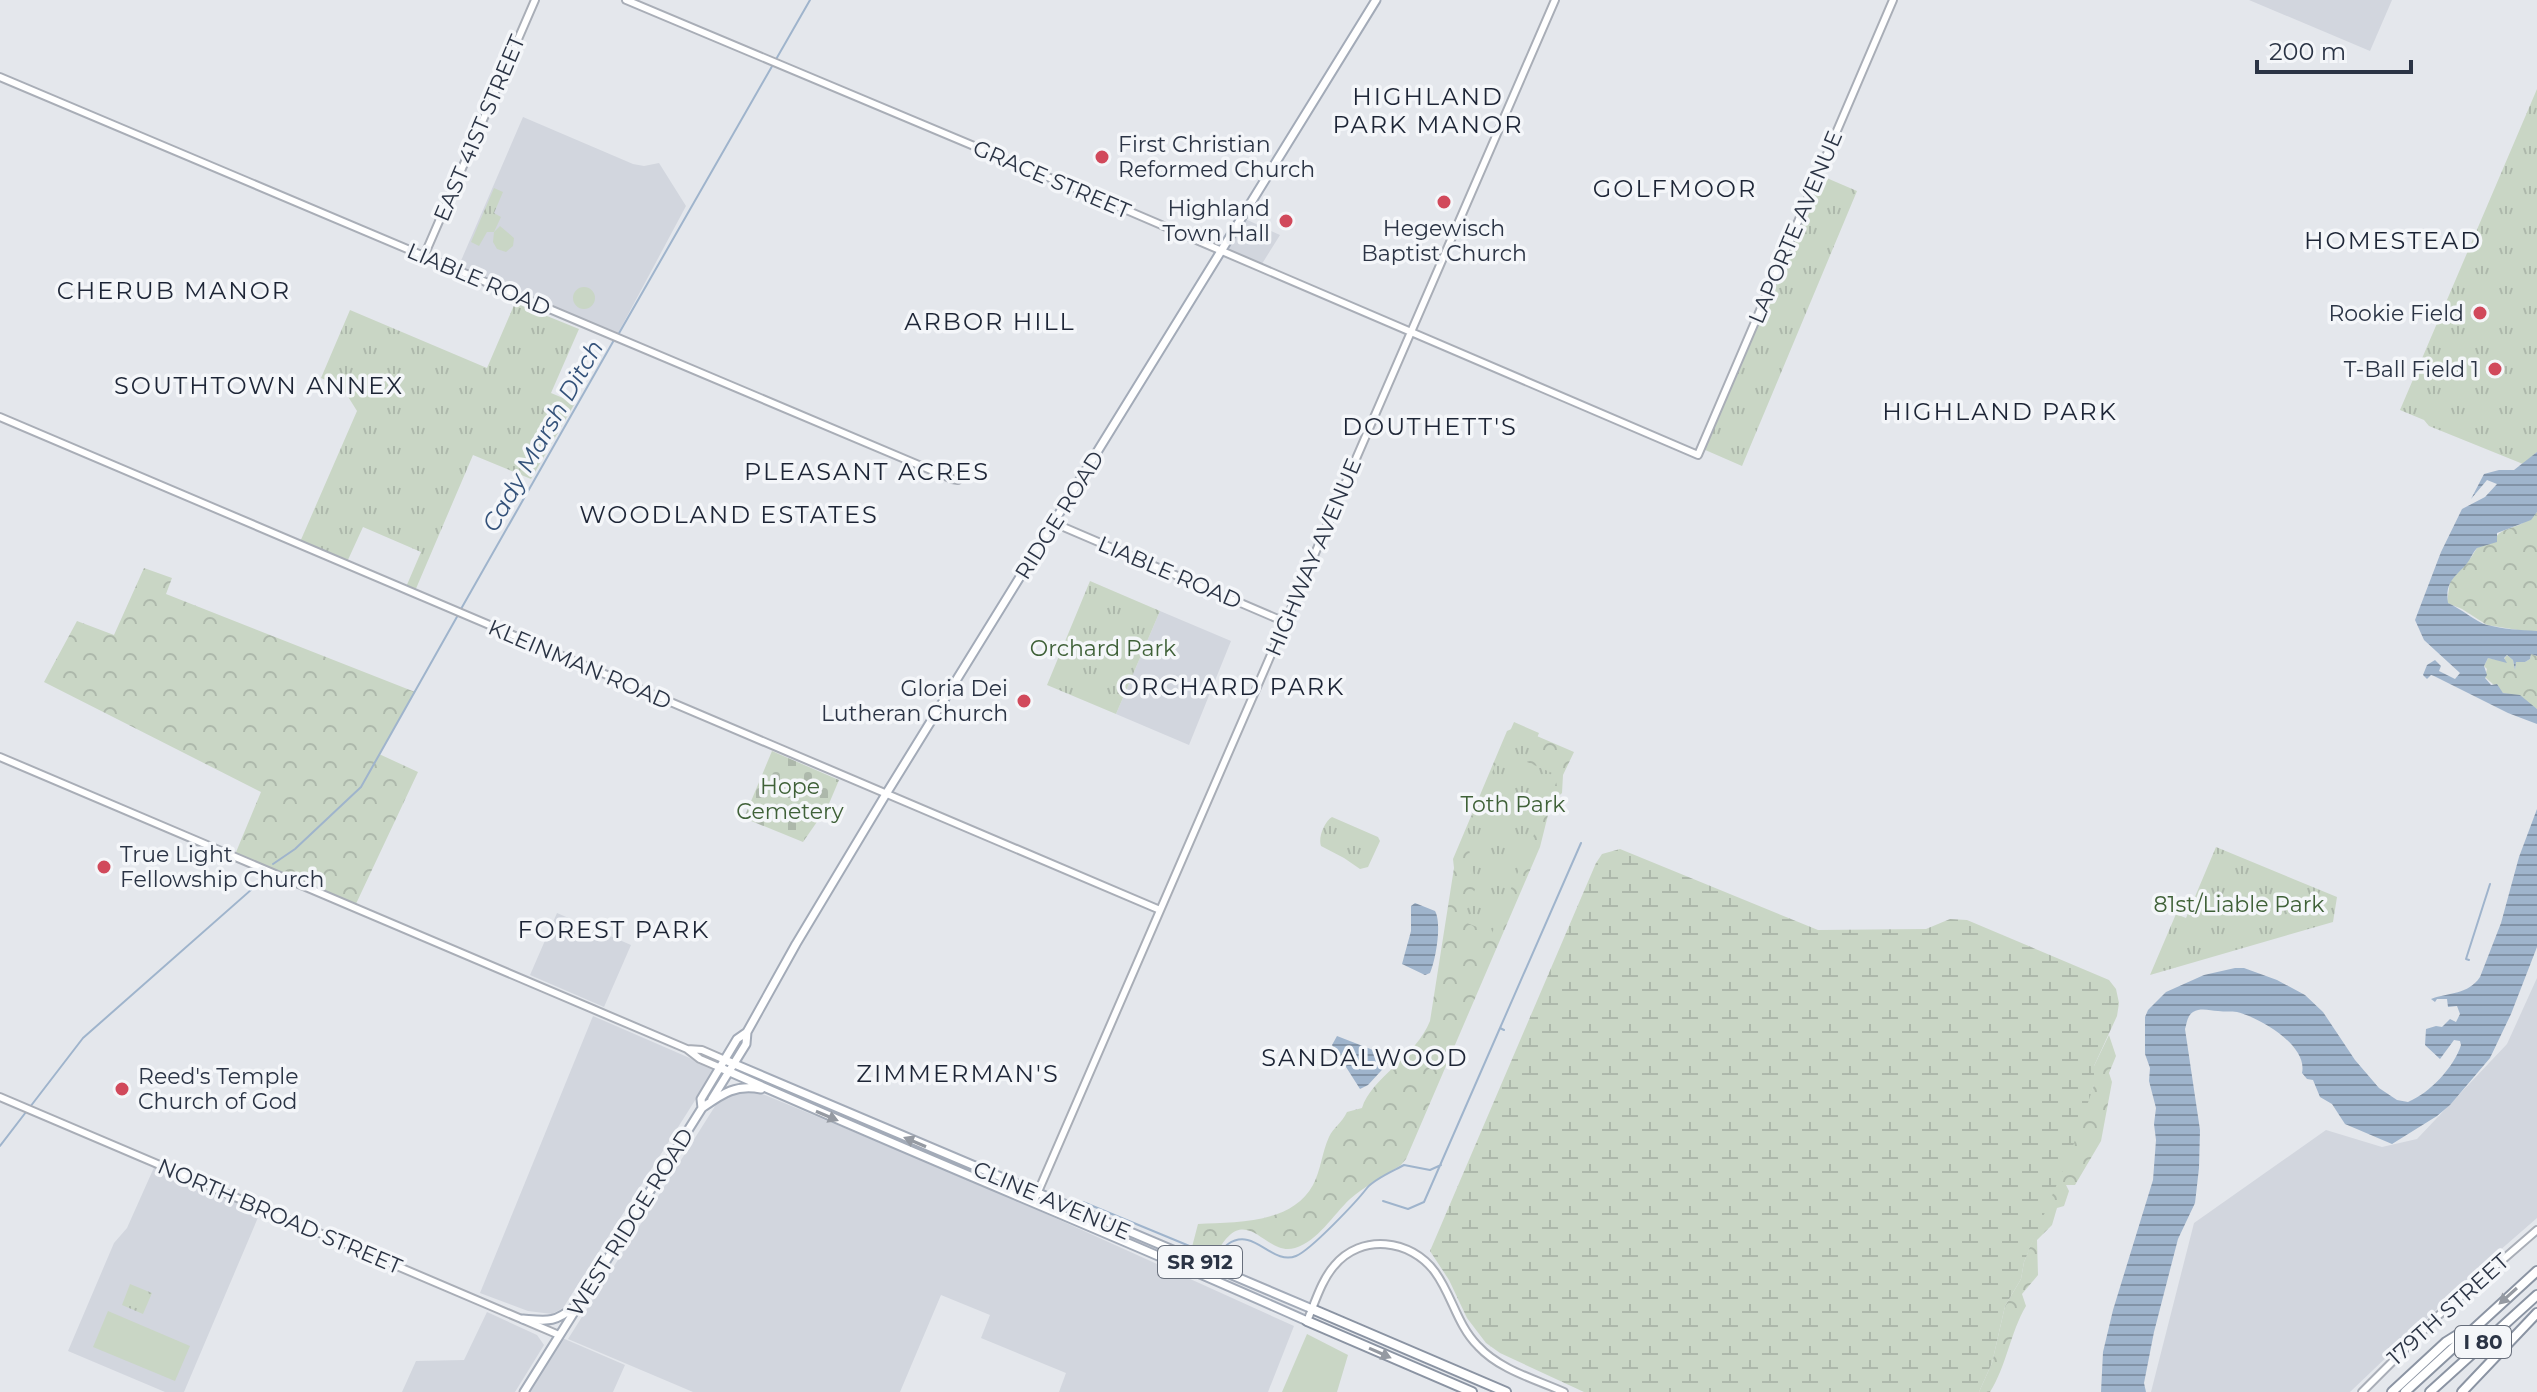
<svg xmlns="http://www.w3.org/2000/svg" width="2537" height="1392" font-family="Montserrat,sans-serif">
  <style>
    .built { fill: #d2d6de }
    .green { fill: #c9d6c5 }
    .forest { fill: url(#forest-crowns) }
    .wetland { fill: url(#wetland-marsh) }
    .cemetery { fill: url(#cemetery-stones) }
    .park { fill: url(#park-tufts) }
    .water { fill: url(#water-rules) }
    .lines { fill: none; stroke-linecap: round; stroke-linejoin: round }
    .stream { stroke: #9fb4cc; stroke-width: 2 }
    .secondary-casing { stroke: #a9aeb7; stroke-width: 10 }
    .primary-casing { stroke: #a3abb8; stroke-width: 11 }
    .highway-casing { stroke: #8b94a3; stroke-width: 12 }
    .secondary { stroke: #fff; stroke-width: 6 }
    .primary { stroke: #fff; stroke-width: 7 }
    .highway { stroke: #fff; stroke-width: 8 }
    .oneway { fill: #959aa2 }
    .poi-dot { fill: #d1495b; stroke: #f4f6f9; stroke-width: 3 }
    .labels { text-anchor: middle; stroke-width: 7; stroke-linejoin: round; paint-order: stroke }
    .shield { fill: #f4f6f9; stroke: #676e7b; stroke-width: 2 }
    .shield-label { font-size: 20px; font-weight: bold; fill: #2b3445 }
    .street-label { font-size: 22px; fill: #2b3445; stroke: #f4f6f9 }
    .poi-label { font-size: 22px; fill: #2b3445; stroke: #f4f6f9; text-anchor: end }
    .park-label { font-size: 22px; fill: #3f6138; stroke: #f4f6f9 }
    .neighbourhood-label { font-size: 24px; letter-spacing: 2px; fill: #1d2536; stroke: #f4f6f9 }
    .water-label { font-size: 24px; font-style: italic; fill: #34527a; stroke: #f4f6f9 }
  </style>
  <defs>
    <pattern id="forest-crowns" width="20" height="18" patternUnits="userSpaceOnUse" patternTransform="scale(2)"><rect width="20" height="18" fill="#c9d6c5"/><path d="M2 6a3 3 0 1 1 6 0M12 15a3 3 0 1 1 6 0" fill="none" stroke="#adb8ab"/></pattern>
    <pattern id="wetland-marsh" width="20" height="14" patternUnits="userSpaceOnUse" patternTransform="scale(2)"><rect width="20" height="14" fill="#c9d6c5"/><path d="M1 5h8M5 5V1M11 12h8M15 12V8" fill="none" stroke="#adb8ab"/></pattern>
    <pattern id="cemetery-stones" width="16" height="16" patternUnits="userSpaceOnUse" patternTransform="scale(2)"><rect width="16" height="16" fill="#c9d6c5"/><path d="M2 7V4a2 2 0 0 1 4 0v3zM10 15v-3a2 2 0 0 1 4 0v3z" fill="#adb8ab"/></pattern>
    <pattern id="park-tufts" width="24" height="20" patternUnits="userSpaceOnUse" patternTransform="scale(2)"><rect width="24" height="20" fill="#c9d6c5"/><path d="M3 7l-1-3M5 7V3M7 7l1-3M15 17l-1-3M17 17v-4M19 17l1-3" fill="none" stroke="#adb8ab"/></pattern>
    <pattern id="water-rules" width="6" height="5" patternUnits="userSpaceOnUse" patternTransform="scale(2)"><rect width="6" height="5" fill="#9fb4cc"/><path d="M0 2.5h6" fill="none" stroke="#8293a7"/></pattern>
  </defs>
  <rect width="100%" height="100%" fill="#e4e7ec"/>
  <path class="built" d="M2249 0H2392L2370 51Z
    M523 117 633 164 644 166 659 163 686 206 616 337 457 270Z
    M1243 218 1280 235 1260 267 1222 252Z
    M1160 611 1231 641 1189 745 1116 714Z
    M557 913 631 945 604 1007 530 975Z
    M2537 978V1218L2483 1265 2350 1392H2151L2194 1223 2326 1130 2382 1147 2417 1139 2507 1044Z
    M593 1016 715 1069 563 1308 552 1314 528 1311 480 1293Z
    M748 1088 987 1187 1294 1326 1268 1392H1059L1066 1373 981 1338 990 1315 941 1295 900 1392H693L568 1339 717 1103 724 1095Z
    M156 1163 262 1208 184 1392H165L68 1351 114 1243 127 1228Z
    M487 1312 537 1335 544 1345 515 1392H402L416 1361 464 1360Z
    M560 1337 625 1365 613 1392H526Z"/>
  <path class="green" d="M500 226 514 238 513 246 506 252 497 249 493 242 494 232Z
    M573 298a11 11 0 1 1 22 0a11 11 0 1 1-22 0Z
    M108 1311 190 1346 175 1381 93 1347Z
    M1307 1334 1348 1355 1337 1392H1282Z"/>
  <path class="forest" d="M2537 512V631H2524L2487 625 2462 609 2447 603 2450 581 2454 576 2462 565 2470 559 2477 548 2495 538C2502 529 2509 529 2519 525 2525 522 2532 517 2537 512Z
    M144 568 172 578 166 594 415 692 379 754 418 772 354 908 234 857 261 792 44 682 77 621 114 635Z
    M2531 654 2537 656V709L2517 696 2503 693 2485 677 2487 669 2484 666 2488 658 2503 661 2507 655 2513 660 2515 670 2516 662H2525L2530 659Z
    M1516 727 1574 752 1563 775 1562 793 1551 803 1540 847 1406 1159 1401 1165C1384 1176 1365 1186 1350 1199 1333 1215 1318 1241 1295 1248 1264 1258 1246 1196 1215 1256L1192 1247 1198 1224C1236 1222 1292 1224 1313 1185 1321 1170 1322 1152 1329 1137 1333 1128 1342 1123 1347 1112L1362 1108C1371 1078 1416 1057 1430 1021L1454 868 1453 859 1507 731Z
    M2109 1035 2116 1056 2109 1073 2112 1082 2101 1141 2075 1185H2066L2069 1191 2064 1206 2057 1208 2052 1225 2037 1240 2038 1275 2022 1294 2026 1306C2010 1333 2007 1365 1990 1392H1979L1992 1363 2005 1306 2021 1279 2024 1262 2094 1085V1066Z"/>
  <path class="wetland" d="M1620 849 1818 930 1926 929 1950 919 1967 920 2109 980 2116 989 2119 1003 2117 1016 2094 1066V1085L2073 1146 2024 1262 2021 1279 2005 1306 1992 1363 1979 1392H1584L1500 1353 1486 1343 1467 1318 1449 1280 1430 1251 1596 863 1602 854Z"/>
  <path class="cemetery" d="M772 751 839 780 828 806 803 842 744 818Z"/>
  <path class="park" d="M2537 89V452L2523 464 2429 426 2424 420 2400 410Z
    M1822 176 1857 191 1742 466 1703 449Z
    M494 188 503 192 494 213 501 217 494 232H487L479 246 471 242Z
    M515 303 579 329 551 393 575 403 531 479 473 455 415 591 406 587 421 552 363 527 347 562 300 542 357 411 342 387 321 378 350 310 487 368Z
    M1090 581 1160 611 1116 714 1047 685Z
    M1514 722 1539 733 1527 762 1559 776 1492 933 1462 921 1476 887 1466 833Z
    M1332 817 1378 837 1380 841 1368 867 1360 869 1344 858 1321 846C1318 838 1324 822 1332 817Z
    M2216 847 2337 897 2333 922 2150 975 2176 914 2186 918Z
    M130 1284 152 1293 143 1314 122 1305Z"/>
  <path class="water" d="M2537 452V512L2531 520 2497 533V542L2477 548C2474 551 2472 555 2470 559 2460 575 2444 578 2448 603 2460 608 2476 622 2487 625 2503 629 2520 630 2537 631V656L2531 654 2530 659 2525 662H2516L2515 670 2513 660 2507 655 2504 658 2507 663 2488 658 2484 666 2487 675 2485 678 2491 685 2497 684 2503 693 2520 695 2537 709V724L2508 713 2434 676 2431 675 2427 679 2423 675 2427 665 2435 660 2441 666 2439 671 2455 679 2460 673 2424 640 2415 620 2441 552 2462 509 2485 497 2497 484 2487 480 2471 499 2484 474 2499 470H2514Z
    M2537 809V947L2511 1014 2490 1058 2450 1105 2437 1116 2392 1144 2345 1124 2332 1104 2320 1097 2313 1080 2307 1079 2302 1073C2308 1046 2261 1018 2237 1012 2231 1011 2225 1012 2218 1011 2210 1011 2202 1007 2193 1012 2187 1016 2187 1023 2185 1029L2200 1130 2199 1168 2195 1203 2178 1239 2154 1332 2144 1383 2146 1392H2101L2103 1352 2113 1310 2153 1180 2156 1140 2154 1124 2156 1108 2149 1081 2150 1068 2145 1054V1017L2148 1010 2166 992 2204 975 2235 968H2244L2277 980 2305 995 2323 1012 2355 1060 2379 1088 2397 1100 2408 1102C2430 1093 2454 1067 2461 1045L2460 1041 2454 1040 2440 1059 2425 1045 2426 1029 2436 1026 2442 1027 2450 1019 2456 1022 2460 1014 2457 1006 2448 1007 2447 999H2437L2435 1002 2431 999C2449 992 2468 995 2480 977L2501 923 2519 857Z
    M1415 903 1435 911C1442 923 1436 959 1430 973L1425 975 1402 964 1411 931V906Z
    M1337 1036 1391 1057 1392 1059 1368 1085 1360 1089 1332 1045Z"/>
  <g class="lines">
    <path class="stream" d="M618 335 810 0
      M461 609 614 340
      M273 864 295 849 361 787 458 615
      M2469 960 2466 959 2490 884
      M1500 1028 1581 843
      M30 1107 83 1038 260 882
      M0 1146 26 1112
      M1383 1201 1408 1209 1424 1202 1500 1028 1504 1030
      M1083 1202 1216 1257C1220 1254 1223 1247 1228 1244 1254 1226 1272 1266 1296 1256 1311 1250 1357 1201 1367 1188 1374 1179 1393 1171 1404 1165L1430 1170 1441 1165"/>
    <defs>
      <path id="secondary" d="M626 0 1124 209 1698 455 1893 0
        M0 77 952 479 958 480
        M424 256 535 0
        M0 417 1160 910
        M1054 523 1285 622
        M0 757 687 1049 700 1059 721 1068
        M687 1049 702 1050 725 1060
        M0 1097 559 1335
        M1034 1201 1555 0
        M1307 1321C1315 1303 1321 1281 1334 1266 1361 1233 1411 1239 1435 1272 1452 1295 1457 1325 1478 1346 1500 1370 1535 1379 1564 1392
        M2362 1392 2439 1315 2537 1230"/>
      <path id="primary" d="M725 1060 1312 1309
        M721 1068C915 1155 1113 1234 1307 1321
        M712 1099 746 1044 747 1032
        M702 1108 701 1099 737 1039 747 1032 796 944 886 794 1376 0
        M523 1319C548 1321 554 1323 574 1307
        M524 1392 702 1108C722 1094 735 1084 761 1089"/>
      <path id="highway" d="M1312 1309 1506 1392
        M1307 1321 1472 1392
        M2392 1392 2446 1342 2462 1332
        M2405 1392 2537 1271
        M2430 1392 2537 1295
        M2462 1392 2537 1313"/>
    </defs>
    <use href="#secondary" class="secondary-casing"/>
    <use href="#primary" class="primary-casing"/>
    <use href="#highway" class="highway-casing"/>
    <use href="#secondary" class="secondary"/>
    <use href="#primary" class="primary"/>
    <use href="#highway" class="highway"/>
  </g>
  <defs><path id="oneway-solid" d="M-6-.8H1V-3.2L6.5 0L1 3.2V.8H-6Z" transform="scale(2)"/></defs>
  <g class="oneway">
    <use href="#oneway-solid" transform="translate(827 1116) rotate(23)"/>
    <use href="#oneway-solid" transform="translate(915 1142) rotate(-157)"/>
    <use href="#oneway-solid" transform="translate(2508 1296) rotate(138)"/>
    <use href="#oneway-solid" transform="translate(1380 1353) rotate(24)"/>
  </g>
  <g class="poi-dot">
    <circle cx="1102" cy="157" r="8"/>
    <circle cx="1444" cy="202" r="8"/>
    <circle cx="1286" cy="221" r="8"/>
    <circle cx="2480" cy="313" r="8"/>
    <circle cx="2495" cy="369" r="8"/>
    <circle cx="1024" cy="701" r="8"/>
    <circle cx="104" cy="867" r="8"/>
    <circle cx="122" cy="1089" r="8"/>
  </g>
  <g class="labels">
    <g class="shield">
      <rect x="1158" y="1246" width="84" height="32" rx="6"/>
      <rect x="2455" y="1326" width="56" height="32" rx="6"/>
    </g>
    <g class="shield-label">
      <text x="1200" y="1269">SR 912</text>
      <text x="2483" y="1349">I 80</text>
    </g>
    <g class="street-label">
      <text transform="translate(479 128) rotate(-67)" y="8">EAST 41ST STREET</text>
      <text transform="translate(1052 179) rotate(23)" y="8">GRACE STREET</text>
      <text transform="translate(1795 227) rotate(-67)" y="8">LAPORTE AVENUE</text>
      <text transform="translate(479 279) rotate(23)" y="8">LIABLE ROAD</text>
      <text transform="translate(1059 515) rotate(-58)" y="8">RIDGE ROAD</text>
      <text transform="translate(1313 557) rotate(-67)" y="8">HIGHWAY AVENUE</text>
      <text transform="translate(1170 572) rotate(23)" y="8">LIABLE ROAD</text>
      <text transform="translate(580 664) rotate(23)" y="8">KLEINMAN ROAD</text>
      <text transform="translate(1052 1200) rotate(23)" y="8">CLINE AVENUE</text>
      <text transform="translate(280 1216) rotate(23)" y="8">NORTH BROAD STREET</text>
      <text transform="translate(630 1222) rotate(-58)" y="8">WEST RIDGE ROAD</text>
      <text transform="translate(2448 1309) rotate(-42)" y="8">179TH STREET</text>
    </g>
    <g class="poi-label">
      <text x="1118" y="152" text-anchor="start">First Christian<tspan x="1118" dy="25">Reformed Church</tspan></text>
      <text x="1270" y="216">Highland<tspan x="1270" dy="25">Town Hall</tspan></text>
      <text x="1444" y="236" text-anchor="middle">Hegewisch<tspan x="1444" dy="25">Baptist Church</tspan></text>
      <text x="2464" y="321">Rookie Field</text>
      <text x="2479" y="377">T-Ball Field 1</text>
      <text x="1008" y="696">Gloria Dei<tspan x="1008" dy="25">Lutheran Church</tspan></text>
      <text x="120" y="862" text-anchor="start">True Light<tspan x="120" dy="25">Fellowship Church</tspan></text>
      <text x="138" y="1084" text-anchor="start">Reed's Temple<tspan x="138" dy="25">Church of God</tspan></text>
    </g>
    <g class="park-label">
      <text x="1103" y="656">Orchard Park</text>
      <text x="790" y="794">Hope<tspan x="790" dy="25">Cemetery</tspan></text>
      <text x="1513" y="812">Toth Park</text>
      <text x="2239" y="912">81st/Liable Park</text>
    </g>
    <g class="neighbourhood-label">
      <text x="1428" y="105">HIGHLAND<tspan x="1428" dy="28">PARK MANOR</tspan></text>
      <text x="1675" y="197">GOLFMOOR</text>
      <text x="2393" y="249">HOMESTEAD</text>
      <text x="174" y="299">CHERUB MANOR</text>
      <text x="990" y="330">ARBOR HILL</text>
      <text x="259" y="394">SOUTHTOWN ANNEX</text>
      <text x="2000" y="420">HIGHLAND PARK</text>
      <text x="1430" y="435">DOUTHETT'S</text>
      <text x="867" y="480">PLEASANT ACRES</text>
      <text x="729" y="523">WOODLAND ESTATES</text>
      <text x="1232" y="695">ORCHARD PARK</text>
      <text x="614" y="938">FOREST PARK</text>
      <text x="1365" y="1066">SANDALWOOD</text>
      <text x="958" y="1082">ZIMMERMAN'S</text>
    </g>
    <g class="water-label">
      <text transform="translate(543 436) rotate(-60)" y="8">Cady Marsh Ditch</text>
    </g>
  </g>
  <path d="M2257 60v12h154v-12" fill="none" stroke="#2b3445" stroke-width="4"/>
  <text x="2269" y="60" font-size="24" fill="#2b3445" stroke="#f4f6f9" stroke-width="6" paint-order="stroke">200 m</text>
</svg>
